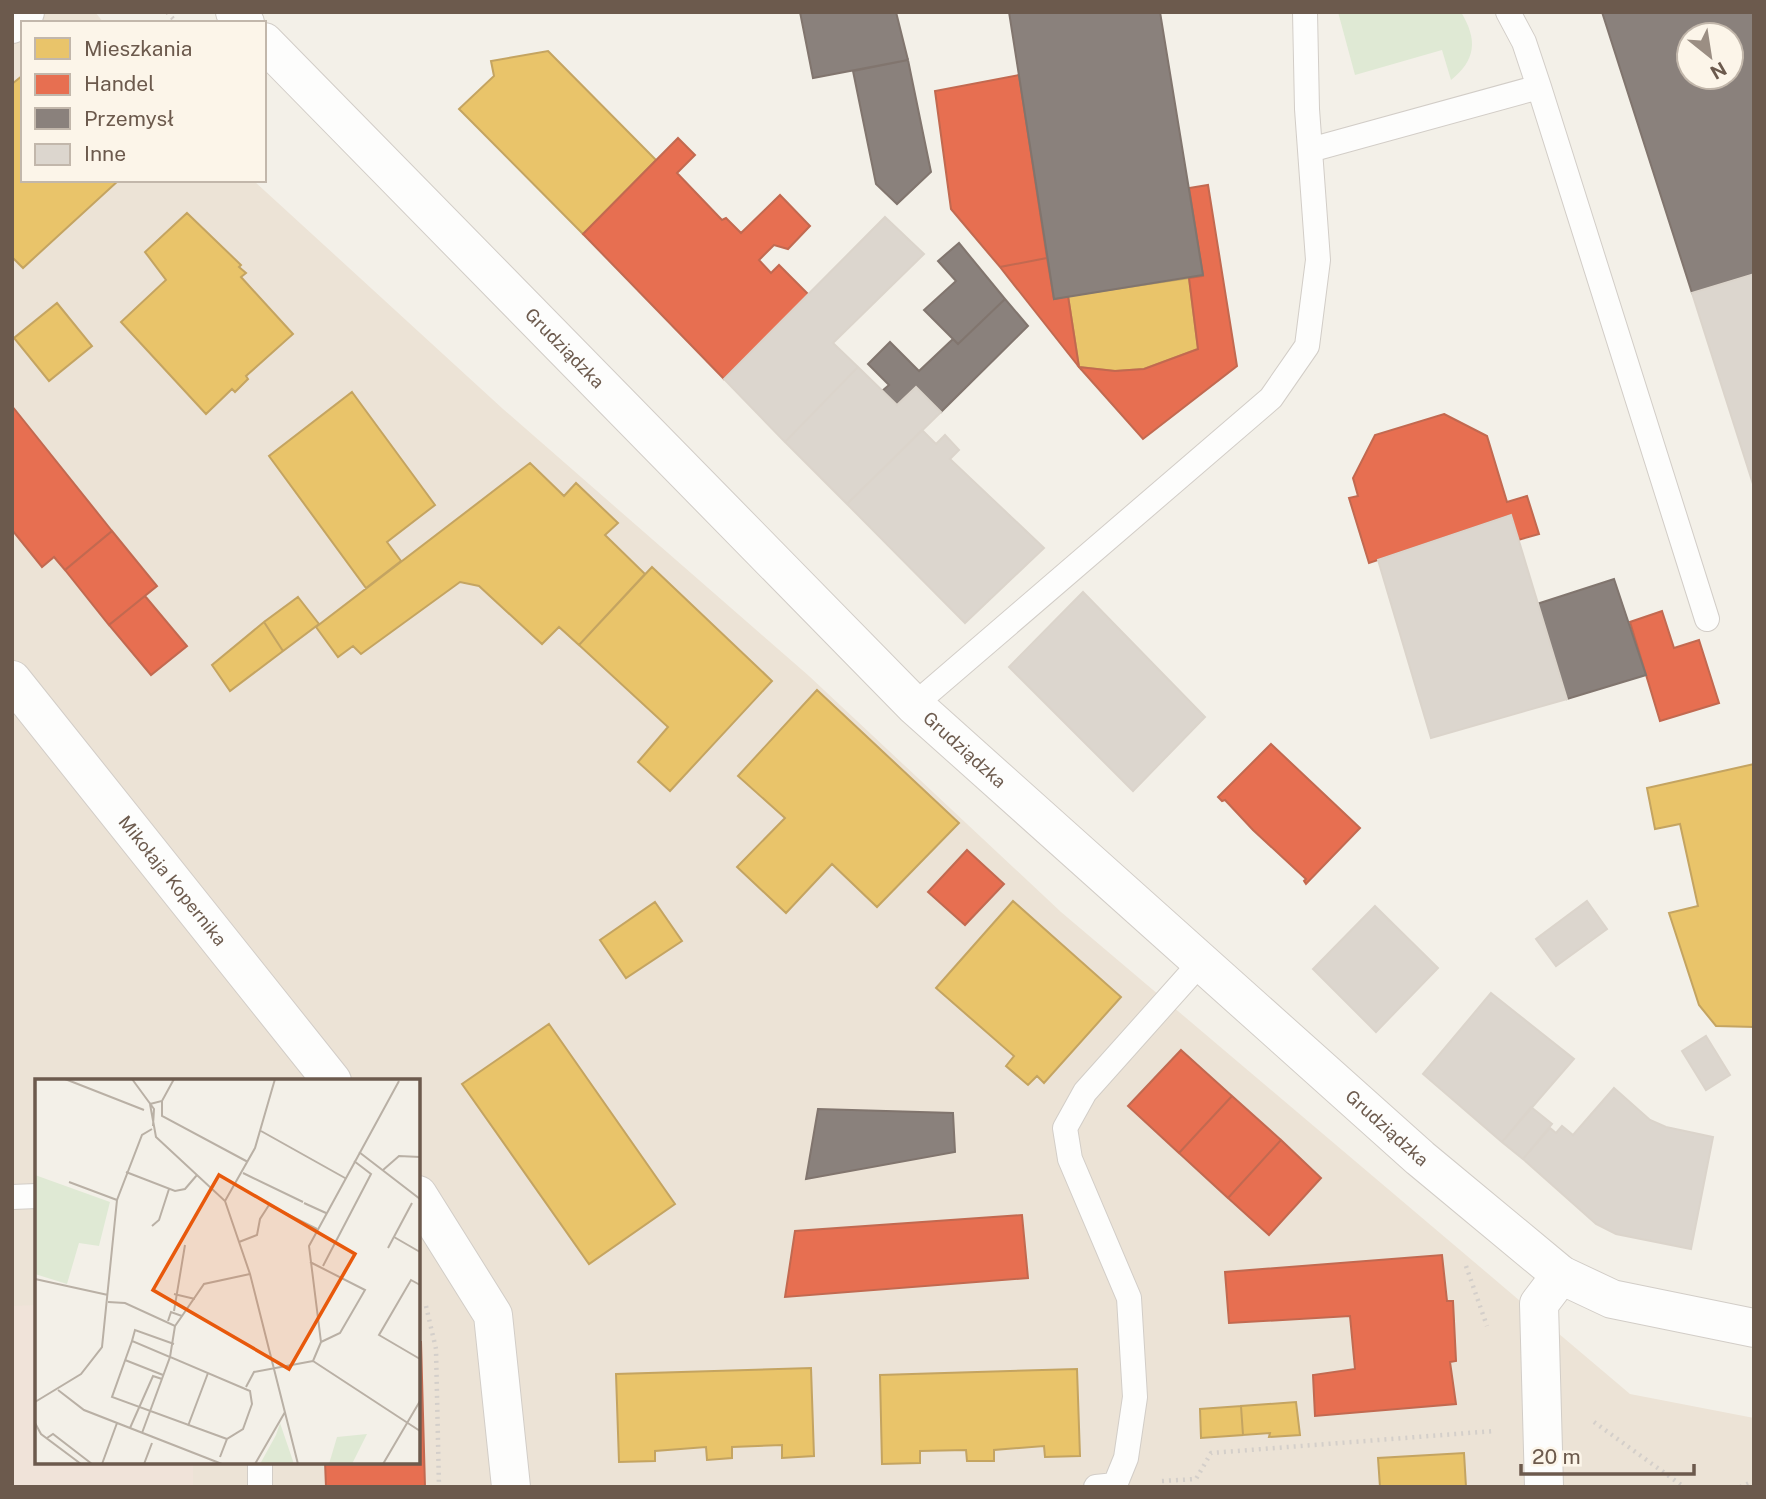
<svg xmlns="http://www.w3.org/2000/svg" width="1766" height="1499" font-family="'Public Sans',sans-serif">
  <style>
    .residential { fill: #ece3d6; fill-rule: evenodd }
    .commercial { fill: #f0e3d9 }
    .green { fill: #dfe9d4 }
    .homes { fill: #e9c46a; stroke: #c4a461; stroke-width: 2 }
    .shops { fill: #e76f51; stroke: #c26950; stroke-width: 2 }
    .industry { fill: #8a817c; stroke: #81756e; stroke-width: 2; fill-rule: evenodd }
    .building { fill: #dcd6ce; stroke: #dbd4cb; stroke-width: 2 }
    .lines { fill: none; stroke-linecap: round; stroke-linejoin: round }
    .service-casing { stroke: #d2cdc7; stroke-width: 26 }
    .minor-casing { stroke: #d2cdc7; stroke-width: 40 }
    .tertiary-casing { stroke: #d2cdc7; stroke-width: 40 }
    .path { stroke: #d4cfca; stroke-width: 4.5; stroke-dasharray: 2 5; stroke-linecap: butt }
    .service { stroke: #fdfdfc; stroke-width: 24 }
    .minor { stroke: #fdfdfc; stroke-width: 38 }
    .tertiary { stroke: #fdfdfc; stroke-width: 38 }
    .labels { text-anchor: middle; stroke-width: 7; stroke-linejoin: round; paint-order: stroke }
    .street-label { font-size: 18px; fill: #6c5a4d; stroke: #fcf5e9 }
    .inset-road { fill: none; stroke: #b9b0a5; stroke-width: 2 }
    .view { fill: #e8590c; fill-opacity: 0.15; stroke: #e8590c; stroke-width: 3.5 }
    .inset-edge { fill: none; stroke: #6c5a4d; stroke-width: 3.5 }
  </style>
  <rect width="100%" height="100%" fill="#f3f0e8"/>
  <path class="residential" d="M12 12H95L104 23H23V180H253L503 409 809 676 1061 912 1630 1394 1754 1418V1487H12ZM37 1081H418V1462H37Z"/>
  <path class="commercial" d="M37 1305V1462H193V1487H12V1306Z"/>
  <path class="green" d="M1338 12H1461C1478 40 1476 60 1451 80L1442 50 1355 75Z"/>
  <path class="homes" d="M548 51 656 160 583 234 459 109 494 76 491 61Z
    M23 75V180H119L23 268 12 257V84Z
    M187 213 241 265 239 267 246 273 241 277 293 334 246 376 248 379 235 392 232 389 206 414 121 322 166 280 145 252Z
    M1189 278 1198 349 1144 369 1115 371 1079 367 1068 296Z
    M57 303 92 346 49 381 14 338Z
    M352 392 435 505 387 542 401 561 366 588 269 456Z
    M530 463 564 496 576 483 618 523 605 535 645 574 579 645 559 627 542 644 479 586 460 582 361 654 353 646 338 657 316 627Z
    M652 567 772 681 670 791 638 762 668 727 579 645Z
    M298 597 319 624 283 651 264 622Z
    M264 622 283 651 230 691 212 665Z
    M817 690 959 823 877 907 832 864 786 913 737 867 785 818 738 776Z
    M1754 764V1027L1716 1026 1699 1005 1669 913 1698 906 1680 824 1655 829 1647 788Z
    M1013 901 1121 997 1044 1083 1037 1076 1028 1085 1006 1066 1014 1056 936 988Z
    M655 902 682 941 626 978 600 940Z
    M549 1024 675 1204 589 1264 462 1084Z
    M811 1368 814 1456 782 1458V1445L732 1447V1458L707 1460 706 1447 655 1451V1461L619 1462 616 1374Z
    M1077 1369 1080 1456 1045 1457 1044 1446 994 1450V1461H967L966 1450 920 1451V1463L882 1464 880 1375Z
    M1296 1402 1300 1435 1269 1437 1270 1433 1243 1435 1241 1406Z
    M1241 1406 1243 1435 1201 1438 1200 1409Z
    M1464 1453 1466 1487H1380L1378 1458Z"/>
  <path class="shops" d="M1019 75 1047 258 1000 267 951 209 935 91Z
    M678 138 695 155 677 173 722 220 726 218 741 233 780 195 810 226 788 249 774 245 759 260 771 273 779 265 809 295 724 379 583 234Z
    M1208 185 1237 366 1143 439 1079 367 1115 371 1144 369 1198 349 1189 278 1203 276 1189 188Z
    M1047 258 1054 299 1068 296 1079 367 1000 267Z
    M12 406 112 531 65 570 54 557 42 567 12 530Z
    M1444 414 1487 436 1507 502 1527 496 1539 534 1518 540 1511 515 1369 563 1349 498 1358 496 1353 478 1375 435Z
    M112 531 157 586 109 625 65 570Z
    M145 596 187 646 151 675 109 625Z
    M1662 611 1674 648 1699 640 1719 703 1660 721 1630 622Z
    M1271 744 1360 828 1306 884 1304 881 1306 879 1253 830 1225 800 1222 801 1218 797Z
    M967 850 1004 884 965 925 928 892Z
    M1181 1050 1232 1096 1179 1153 1128 1106Z
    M1232 1096 1281 1140 1228 1198 1179 1153Z
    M1281 1140 1321 1178 1269 1235 1228 1198Z
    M1022 1215 1028 1278 785 1297 795 1231Z
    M1442 1255 1447 1301H1453L1456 1361 1450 1362 1456 1404 1315 1416 1313 1375 1355 1369 1350 1316 1229 1323 1225 1272Z
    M418 1342H421L425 1487H326L325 1462H418Z"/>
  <path class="industry" d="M800 12H896L908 60 813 78Z
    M1009 12H1160L1203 275 1054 299Z
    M1602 12H1754V274L1692 293ZM1689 35H1731V77H1689Z
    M908 60 931 172 897 204 876 184 853 71Z
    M959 243 1005 299 958 344 924 310 956 281 938 261Z
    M1005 299 1028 326 941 412 916 387 897 405 882 391 889 385 868 364 890 342 919 371 953 339 958 344Z
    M1614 579 1646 675 1567 699 1537 604Z
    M818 1109 953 1113 955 1152 806 1179Z"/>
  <path class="building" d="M885 217 924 254 833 343 858 367 785 442 724 379Z
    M1754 274V484H1753L1692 293Z
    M858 367 897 405 916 387 941 412 847 504 785 442Z
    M922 430 936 444 945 435 959 450 950 459 1044 548 965 623 847 504Z
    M1511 515 1567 699 1431 738 1378 560Z
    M1083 592 1205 717 1133 791 1009 667Z
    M1587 901 1607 929 1556 966 1536 939Z
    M1375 906 1438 968 1376 1032 1313 969Z
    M1491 993 1574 1059 1502 1142 1423 1074Z
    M1706 1036 1730 1075 1706 1090 1682 1051Z
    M1614 1088 1650 1120 1666 1127 1713 1137 1691 1249 1616 1234 1596 1224 1523 1159 1550 1128 1556 1133 1562 1126 1573 1135Z
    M1531 1107 1552 1124 1523 1159 1502 1142Z"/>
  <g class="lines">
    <defs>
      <path id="service" d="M1508 12 1524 42 1539 87 1707 619
        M1310 150 1539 87
        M914 705 1271 398 1307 346 1318 260 1307 109 1305 12
        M12 1197 37 1196
        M260 1462V1487
        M1096 1487 1115 1485 1126 1458 1135 1397 1129 1298 1070 1159 1065 1128 1085 1092 1202 961"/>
      <g id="minor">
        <path d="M12 24 25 12"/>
        <path id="s1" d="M12 680 332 1081"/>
        <path d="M418 1195 493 1315 511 1487"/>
        <path d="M1544 1487 1539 1304 1561 1275"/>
      </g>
      <g id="tertiary">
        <path d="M235 12 245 23"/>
        <path id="s2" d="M264 42 914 705 1420 1158 1561 1275 1612 1299 1754 1328"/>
      </g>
    </defs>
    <use href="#service" class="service-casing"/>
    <use href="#minor" class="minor-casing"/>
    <use href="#tertiary" class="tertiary-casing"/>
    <path class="path" d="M167 12 177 23
      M1466 1266 1487 1326
      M426 1306 436 1349 439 1487
      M1594 1422 1684 1487
      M1162 1481 1196 1479 1211 1453 1494 1431
      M1740 1487 1754 1481"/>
    <use href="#service" class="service"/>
    <use href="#minor" class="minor"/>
    <use href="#tertiary" class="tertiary"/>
  </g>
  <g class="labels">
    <g class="street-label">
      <text dy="6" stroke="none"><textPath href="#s2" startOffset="429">Grudziądzka</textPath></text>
      <text dy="6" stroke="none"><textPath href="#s2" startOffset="996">Grudziądzka</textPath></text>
      <text dy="6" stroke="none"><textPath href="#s1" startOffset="257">Mikołaja Kopernika</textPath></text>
      <text dy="6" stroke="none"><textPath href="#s2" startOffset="1563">Grudziądzka</textPath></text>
    </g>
  </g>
  <g transform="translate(35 1079)">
    <rect width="385" height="385" fill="#f3f0e8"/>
    <path d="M0 96 75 123 64 167 44 164 32 205 0 195ZM245 344 259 385H225L241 356ZM332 355 317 385H294L302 358Z" fill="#dfe9d4"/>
    <path class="inset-road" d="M30 0 109 31M97 0 119 30 118 47M127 22V37L213 83M115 25 121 58 190 122 215 195 263 385M115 25 127 22 139 0M226 52 310 99M324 73 385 120M348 91 364 77 385 78M91 93 140 112 150 110 162 96M208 94 268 123M34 103 82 121M190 122 220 69 240 0M269 124 291 134M117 147 124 141 134 110M359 158 385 173M204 163 222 156 225 140 234 126 282 150M353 169 377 124M275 183 330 211 305 254 286 263M288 187 336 95 319 82M0 200 73 216M385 206 376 201 344 256 385 280M139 215 160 220M73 223 90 224 140 247 147 237 136 233 133 242M139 232 150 166M147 237 169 205 215 195M140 247 135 278 215 312 217 325 208 350 192 360 185 378M97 262 77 318 192 360M90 281 128 296M278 282 286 263 274 167 364 2M278 282 385 352M211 308 219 293 278 282M23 311 49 331 187 385M0 323 46 295 67 268 82 121 107 56 117 50M0 344 6 355 46 385M153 347 173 294M95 349 118 297 127 300M107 354 135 278 97 262 100 251 139 265M12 359 18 355 57 385M67 385 82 344M109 385 117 364M220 385 250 333M348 385 385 322"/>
    <path class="view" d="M184 96 320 175 254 290 118 211Z"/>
    <rect width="385" height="385" class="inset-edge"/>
  </g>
  <rect width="1766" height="1499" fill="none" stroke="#6c5a4d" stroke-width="28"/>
  <rect x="21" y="21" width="245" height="161" fill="#fcf5e9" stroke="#c2b7ab" stroke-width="2"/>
  <rect x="35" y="38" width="35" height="21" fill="#e9c46a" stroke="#c2b7ab" stroke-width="2"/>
  <text x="84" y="56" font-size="21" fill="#6c5a4d">Mieszkania</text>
  <rect x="35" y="74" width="35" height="21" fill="#e76f51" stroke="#c2b7ab" stroke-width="2"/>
  <text x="84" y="91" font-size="21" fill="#6c5a4d">Handel</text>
  <rect x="35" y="108" width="35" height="21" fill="#8a817c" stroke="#c2b7ab" stroke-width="2"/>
  <text x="84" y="126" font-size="21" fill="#6c5a4d">Przemysł</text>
  <rect x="35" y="144" width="35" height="21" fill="#dcd6ce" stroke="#c2b7ab" stroke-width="2"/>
  <text x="84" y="161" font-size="21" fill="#6c5a4d">Inne</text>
  <g transform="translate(1710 56) rotate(150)"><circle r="33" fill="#fcf5e9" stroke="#c2b7ab" stroke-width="2"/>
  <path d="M0-5L12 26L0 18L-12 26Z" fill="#9b8e83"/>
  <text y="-10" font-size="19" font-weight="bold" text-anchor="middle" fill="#6c5a4d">N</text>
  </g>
  <path d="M1521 1464v10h173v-10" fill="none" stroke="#6c5a4d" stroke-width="3.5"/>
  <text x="1532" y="1464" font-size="21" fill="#6c5a4d" stroke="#fcf5e9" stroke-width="5" paint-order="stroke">20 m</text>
</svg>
